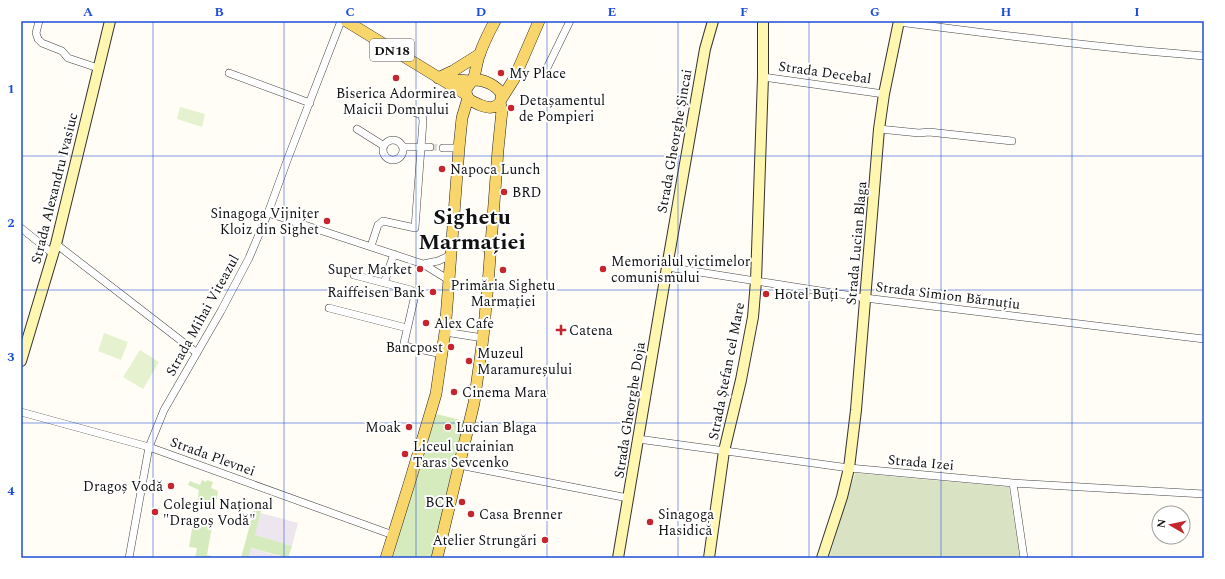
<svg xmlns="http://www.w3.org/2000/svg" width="1225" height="579" font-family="Spectral,serif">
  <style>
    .industrial { fill: #eee6ef }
    .green { fill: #d5ebbd }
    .cemetery { fill: #d9e3c4 }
    .pitch { fill: #e6f2cf }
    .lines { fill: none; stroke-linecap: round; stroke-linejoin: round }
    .street-tunnel { stroke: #dbdad3; stroke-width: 7; stroke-dasharray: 7 3.5; stroke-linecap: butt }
    .street-casing { stroke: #444; stroke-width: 8 }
    .secondary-casing { stroke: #333; stroke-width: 12 }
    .primary-casing { stroke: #222; stroke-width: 12 }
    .street { stroke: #fff; stroke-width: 7 }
    .secondary { stroke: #fff6b0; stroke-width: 10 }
    .primary { stroke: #f9d66b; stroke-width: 11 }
    .grid { fill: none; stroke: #1d4ed8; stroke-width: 1; stroke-opacity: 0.55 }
    .poi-dot { fill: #c4262e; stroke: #fff; stroke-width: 1.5 }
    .labels { text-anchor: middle; stroke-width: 4; stroke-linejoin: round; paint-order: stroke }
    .shield { fill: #fff; stroke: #585858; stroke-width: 1 }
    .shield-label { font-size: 13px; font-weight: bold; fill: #111 }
    .street-label { font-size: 14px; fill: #111; stroke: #fff }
    .poi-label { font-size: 14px; fill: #111; stroke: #fff; text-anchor: start }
    .town-label { font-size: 22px; font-weight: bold; fill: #111; stroke: #fff }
    .neatline { fill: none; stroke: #1d4ed8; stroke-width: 1.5 }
    .grid-label { font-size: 13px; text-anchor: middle; font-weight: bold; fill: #1d4ed8 }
  </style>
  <rect width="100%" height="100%" fill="#fffdf5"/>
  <path class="industrial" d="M261 513 298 523 292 546 254 535Z
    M250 548 286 558H248Z"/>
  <path class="green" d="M436 414 465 421 448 486 433 558H391Z
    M202 480 206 482 207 480 213 482 211 488 218 491 215 508 197 505 199 490 188 485 190 481 200 485Z
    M255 506 262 508 255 535 292 546 288 558 251 548 248 558H241Z
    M193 523 212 526 207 555 218 558H195L197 548 189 547Z"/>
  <path class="cemetery" d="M855 473 1009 487 1020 558H829Z"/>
  <path class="pitch" d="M180 107 205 114 202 127 177 119Z
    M104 333 128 342 121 360 98 351Z
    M140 350 159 362 143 389 123 377Z"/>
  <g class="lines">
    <path class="street-tunnel" d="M430 147 443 148"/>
    <defs>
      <path id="street" d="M39 21 36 33 38 39 42 43 62 51 68 58 98 68
        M899 22C1001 35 1102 48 1204 56
        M547 68 570 21
        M229 73 310 103
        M763 77 884 94
        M357 129 384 146
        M879 129 919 133 929 132 1012 141
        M383 150a10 10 0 1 1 20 0a10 10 0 1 1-20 0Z
        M403 147H430
        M443 148H459
        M268 213 423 264 449 280
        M21 228 52 253
        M56 244 197 353
        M452 244 491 248
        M371 246 378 225 383 221 415 228 423 121 422 115 413 112
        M423 264 438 261 451 255
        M667 267 865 298 1204 339
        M354 275 411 290 414 293 415 295 404 343 405 346 442 354
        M384 283 394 254
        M329 308 407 328
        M445 332 483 338
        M21 412 149 447 393 535
        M638 439 849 468 1013 483 1204 494
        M459 465 628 498
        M1013 483 1024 558
        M129 558 149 447 164 410 221 311 249 258 268 213 288 158 341 21"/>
      <path id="secondary" d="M21 361 56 244 110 21
        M618 558 667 267 705 49 713 21
        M709 558 724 451 741 380 753 317 756 281 763 77V21
        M822 558 842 497 849 468 856 410 879 129 884 94 899 21"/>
      <path id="primary" d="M346 21 467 95
        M438 78 453 71 480 54
        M442 79 471 81
        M473 80C483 79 497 85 502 95L500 103C494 109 488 108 480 105 476 103 469 101 467 96 464 89 469 85 473 80 475 76 477 61 479 56 483 44 489 32 495 21
        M502 98 514 79 539 21
        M386 558 410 481 436 394 445 332 459 148 462 118 468 98
        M437 558 474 403 483 338 488 284 498 150 502 110 500 103"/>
    </defs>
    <use href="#street" class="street-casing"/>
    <use href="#secondary" class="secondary-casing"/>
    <use href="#primary" class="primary-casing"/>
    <use href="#street" class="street"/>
    <use href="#secondary" class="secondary"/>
    <use href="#primary" class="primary"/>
  </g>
  <path class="grid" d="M153 21V558M284 21V558M416 21V558M547 21V558M678 21V558M809 21V558M941 21V558M1072 21V558M21 156H1204M21 290H1204M21 423H1204"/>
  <g class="poi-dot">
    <circle cx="501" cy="73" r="4"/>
    <circle cx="396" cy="78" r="4"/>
    <circle cx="511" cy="108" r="4"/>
    <circle cx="442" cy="169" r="4"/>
    <circle cx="504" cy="192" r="4"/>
    <circle cx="327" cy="221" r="4"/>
    <circle cx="420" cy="269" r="4"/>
    <circle cx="603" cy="269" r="4"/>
    <circle cx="503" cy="270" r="4"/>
    <circle cx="433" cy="292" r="4"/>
    <circle cx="766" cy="294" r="4"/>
    <circle cx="426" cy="323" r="4"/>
    <path d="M559 324h4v4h4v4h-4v4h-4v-4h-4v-4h4z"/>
    <circle cx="451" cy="347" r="4"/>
    <circle cx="469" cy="361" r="4"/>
    <circle cx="454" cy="392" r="4"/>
    <circle cx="409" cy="427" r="4"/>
    <circle cx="448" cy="427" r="4"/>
    <circle cx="405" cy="454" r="4"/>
    <circle cx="171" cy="486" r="4"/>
    <circle cx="462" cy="502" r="4"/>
    <circle cx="155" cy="512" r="4"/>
    <circle cx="471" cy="514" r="4"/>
    <circle cx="650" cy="522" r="4"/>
    <circle cx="545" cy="540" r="4"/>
  </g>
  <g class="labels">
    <rect class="shield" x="370" y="39" width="44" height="22" rx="3"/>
    <g class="shield-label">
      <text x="392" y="55">DN18</text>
    </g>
    <g class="street-label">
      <text transform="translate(825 72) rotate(8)" y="5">Strada Decebal</text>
      <text transform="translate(674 141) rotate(-80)" y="5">Strada Gheorghe Șincai</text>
      <text transform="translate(54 188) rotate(-76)" y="5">Strada Alexandru Ivasiuc</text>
      <text transform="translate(856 243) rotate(-85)" y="5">Strada Lucian Blaga</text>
      <text transform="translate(948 295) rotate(7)" y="5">Strada Simion Bărnuțiu</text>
      <text transform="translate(202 315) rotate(-61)" y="5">Strada Mihai Viteazul</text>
      <text transform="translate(726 371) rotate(-79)" y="5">Strada Ștefan cel Mare</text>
      <text transform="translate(629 410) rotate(-81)" y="5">Strada Gheorghe Doja</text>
      <text transform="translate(213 456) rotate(20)" y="5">Strada Plevnei</text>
      <text transform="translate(921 462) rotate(5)" y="5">Strada Izei</text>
    </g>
    <g class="poi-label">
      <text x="509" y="78">My Place</text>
      <text x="396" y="98" text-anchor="middle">Biserica Adormirea<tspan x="396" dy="16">Maicii Domnului</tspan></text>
      <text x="519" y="105">Detașamentul<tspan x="519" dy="16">de Pompieri</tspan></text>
      <text x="450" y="174">Napoca Lunch</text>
      <text x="512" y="197">BRD</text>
      <text x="319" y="218" text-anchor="end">Sinagoga Vijnițer<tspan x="319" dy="16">Kloiz din Sighet</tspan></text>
      <text x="611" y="266">Memorialul victimelor<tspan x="611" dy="16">comunismului</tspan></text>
      <text x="412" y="274" text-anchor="end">Super Market</text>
      <text x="503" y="290" text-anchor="middle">Primăria Sighetu<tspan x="503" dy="16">Marmației</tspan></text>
      <text x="425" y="297" text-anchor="end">Raiffeisen Bank</text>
      <text x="774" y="299">Hotel Buți</text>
      <text x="434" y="328">Alex Cafe</text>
      <text x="569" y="335">Catena</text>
      <text x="443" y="352" text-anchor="end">Bancpost</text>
      <text x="477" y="358">Muzeul<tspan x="477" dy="16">Maramureșului</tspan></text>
      <text x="462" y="397">Cinema Mara</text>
      <text x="401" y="432" text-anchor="end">Moak</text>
      <text x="456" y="432">Lucian Blaga</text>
      <text x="413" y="451">Liceul ucrainian<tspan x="413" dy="16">Taras Sevcenko</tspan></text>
      <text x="163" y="491" text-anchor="end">Dragoș Vodă</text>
      <text x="454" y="507" text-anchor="end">BCR</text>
      <text x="163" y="509">Colegiul Național<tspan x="163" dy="16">"Dragoș Vodă"</tspan></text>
      <text x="479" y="519">Casa Brenner</text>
      <text x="658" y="519">Sinagoga<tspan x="658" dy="16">Hasidică</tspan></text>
      <text x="537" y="545" text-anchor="end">Atelier Strungări</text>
    </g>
    <g class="town-label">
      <text x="472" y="224">Sighetu<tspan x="472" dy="25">Marmației</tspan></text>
    </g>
  </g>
  <rect width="1225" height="579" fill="none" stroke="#ffffff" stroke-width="44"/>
  <g transform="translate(1171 525) rotate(279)"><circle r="19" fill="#ffffff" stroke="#a0a0a0"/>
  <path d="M0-3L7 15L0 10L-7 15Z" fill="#c4262e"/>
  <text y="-6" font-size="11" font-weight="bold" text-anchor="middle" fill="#111111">N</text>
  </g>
  <rect x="22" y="22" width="1181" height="535" class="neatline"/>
  <g class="grid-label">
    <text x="88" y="16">A</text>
    <text x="219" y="16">B</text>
    <text x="350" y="16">C</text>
    <text x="481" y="16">D</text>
    <text x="612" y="16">E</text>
    <text x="744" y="16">F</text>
    <text x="875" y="16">G</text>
    <text x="1006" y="16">H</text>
    <text x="1137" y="16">I</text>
    <text x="11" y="93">1</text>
    <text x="11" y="227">2</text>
    <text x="11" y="361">3</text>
    <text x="11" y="495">4</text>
  </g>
</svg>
